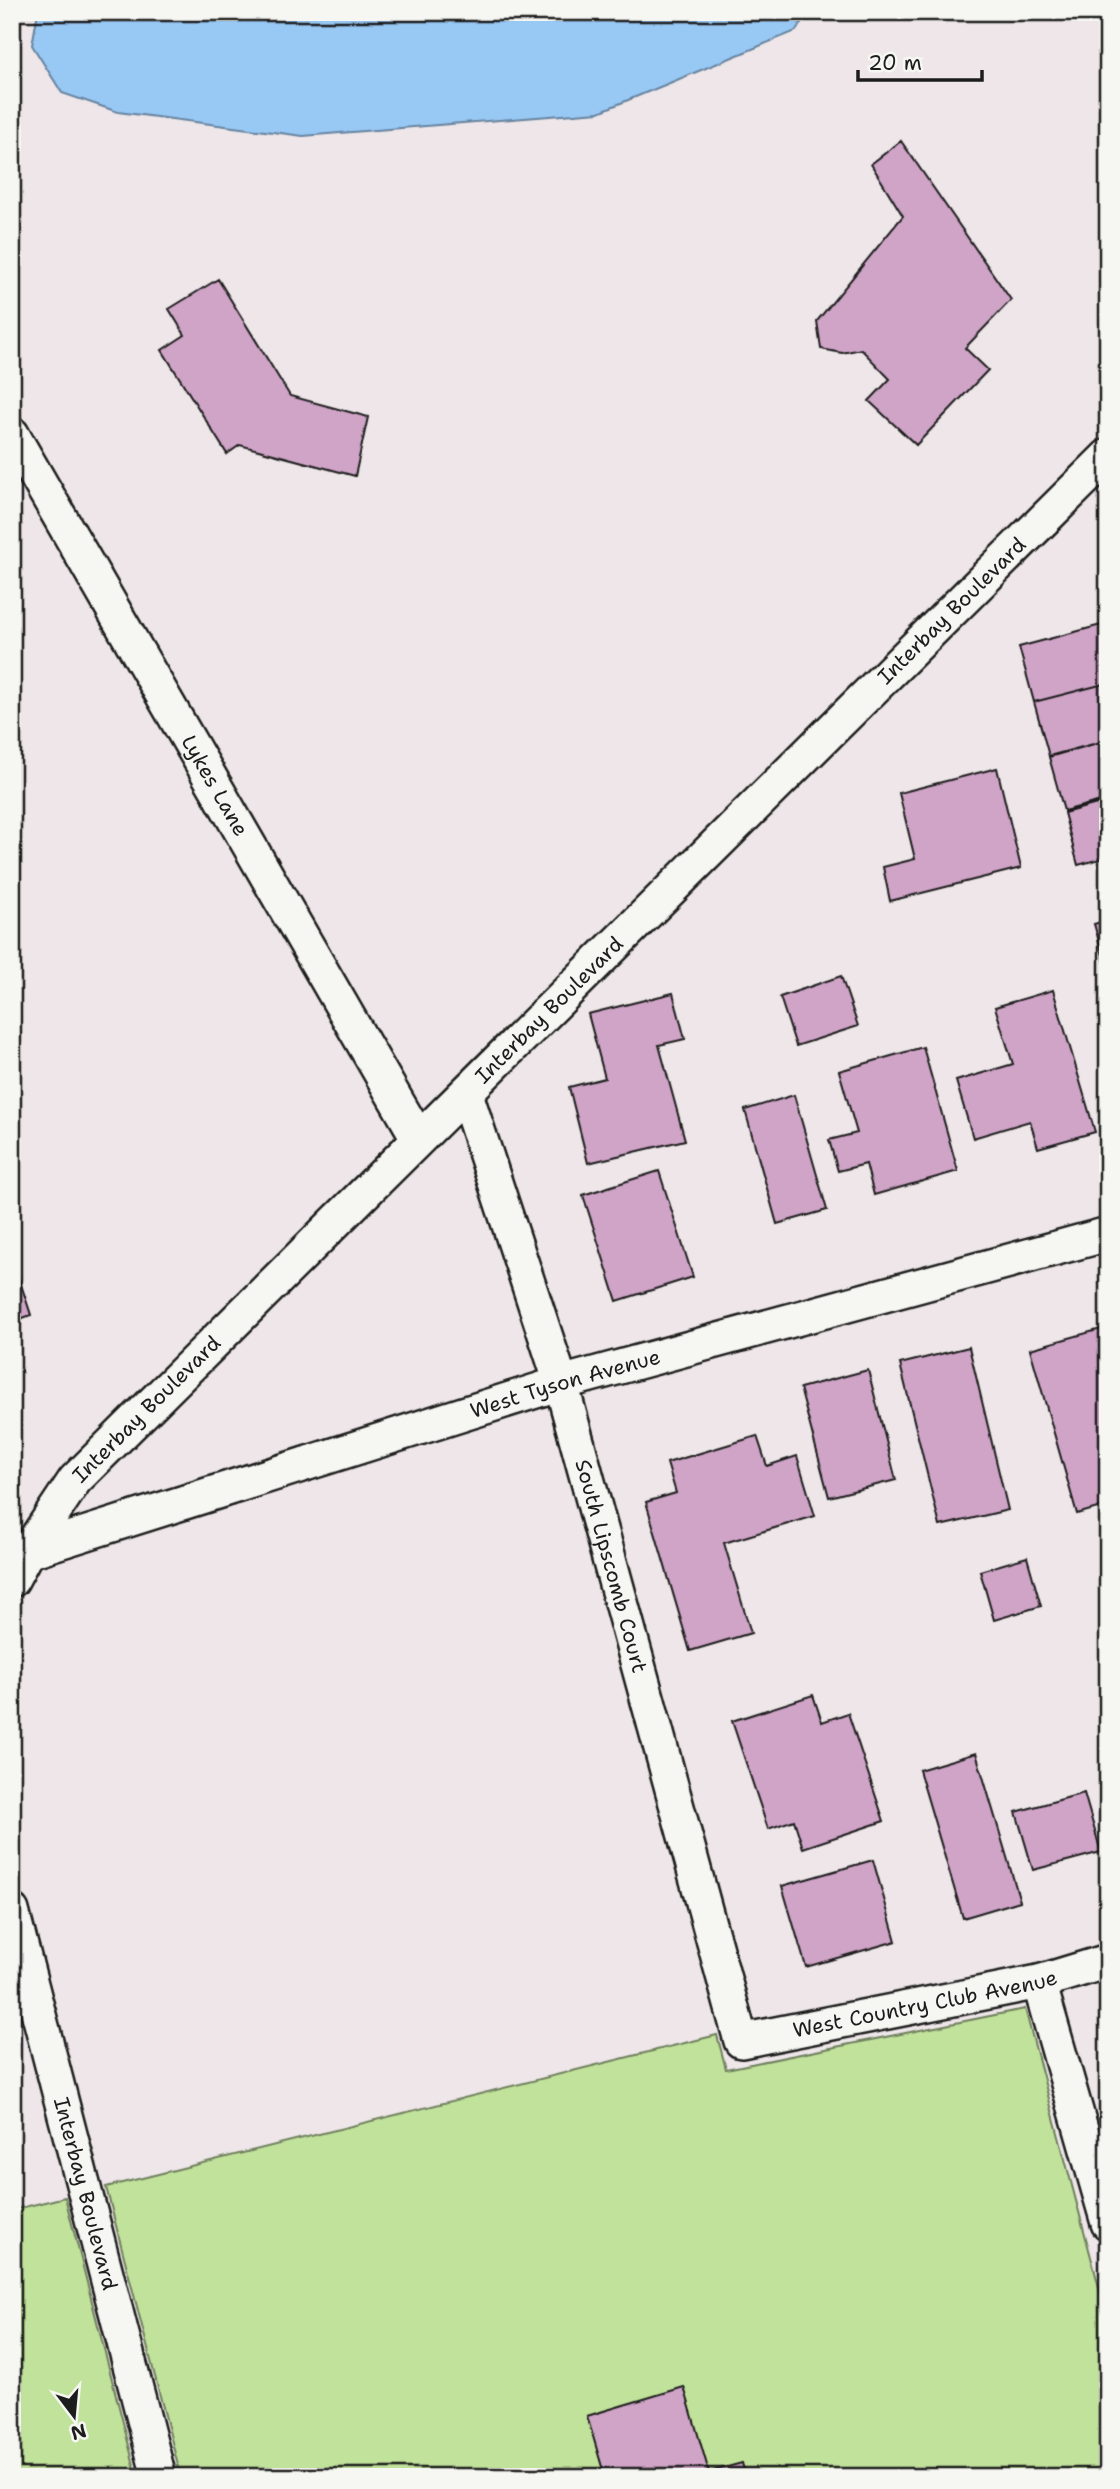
<svg xmlns="http://www.w3.org/2000/svg" width="1120" height="2489" font-family="'Shantell Sans',sans-serif">
  <style>
    .green { fill: #c1e29b; stroke: #6e7f5c; stroke-width: 2 }
    .water { fill: #98c8f4; stroke: #66839e; stroke-width: 2 }
    .building { fill: #cfa4c7; stroke: #1c1c1c; stroke-width: 2 }
    .lines { fill: none; stroke-linecap: round; stroke-linejoin: round }
    .street-casing { stroke: #1c1c1c; stroke-width: 38 }
    .street { stroke: #f6f6f2; stroke-width: 33 }
    .labels { text-anchor: middle; stroke-width: 6; stroke-linejoin: round; paint-order: stroke }
    .street-label { font-size: 21px; fill: #1c1c1c; stroke: #f6f6f2 }
  </style>
  <rect width="100%" height="100%" fill="#eee6e9"/>
  <filter id="ink" filterUnits="userSpaceOnUse"><feTurbulence type="fractalNoise" baseFrequency=".0143" numOctaves="2"/><feDisplacementMap in="SourceGraphic" scale="14" xChannelSelector="R" yChannelSelector="G"/><feConvolveMatrix kernelMatrix="1 2 1 2 8 2 1 2 1" color-interpolation-filters="sRGB"/></filter>
  <g filter="url(#ink)">
    <path class="green" d="M1025 2009 1108 2321V2477H181L106 2187 717 2035 726 2069Z
      M65 2197 137 2477H12V2210Z"/>
    <path class="water" d="M38 12H808L796 31 599 112 303 136 118 112 62 93 32 45Z"/>
    <path class="building" d="M901 141 1011 300 965 348 988 370 916 445 869 401 890 379 861 349 842 353 821 349 817 321 903 216 871 164Z
      M218 279 290 396 368 417 355 476 240 445 227 454 162 350 185 335 169 309Z
      M1101 625 1108 648V683L1034 702 1019 647Z
      M1108 683V740L1049 756 1034 702Z
      M1108 740V799L1064 811 1049 757Z
      M997 768 1021 868 890 901 883 867 915 859 899 793Z
      M1108 801V857L1078 865 1064 813Z
      M1108 920V973L1094 924Z
      M841 976 858 1026 796 1046 780 997Z
      M1053 990 1095 1132 1038 1148 1030 1121 973 1138 956 1081 1013 1064 995 1007Z
      M673 993 685 1039 659 1045 685 1140 588 1163 569 1087 605 1078 588 1014Z
      M923 1047 958 1171 874 1195 866 1164 838 1171 829 1140 857 1133 839 1071Z
      M794 1095 827 1210 777 1224 745 1110Z
      M659 1171 693 1277 617 1301 583 1195Z
      M12 1257 31 1315 12 1322Z
      M1108 1327V1505L1077 1514 1030 1349Z
      M969 1347 1008 1510 940 1526 900 1364Z
      M868 1370 896 1480 829 1497 800 1388Z
      M757 1436 767 1466 797 1456 815 1516 724 1543 751 1633 690 1651 646 1502 676 1493 667 1463Z
      M1027 1557 1041 1606 994 1620 980 1571Z
      M813 1695 822 1722 848 1713 884 1821 803 1848 794 1820 768 1829 732 1721Z
      M976 1753 1020 1901 963 1918 919 1770Z
      M1108 1764V1791L1101 1766Z
      M1084 1793 1101 1852 1033 1870 1016 1812Z
      M873 1860 896 1941 806 1967 782 1886Z
      M684 2387 709 2472 742 2463 746 2477H605L587 2416Z"/>
    <g class="lines">
      <defs>
        <g id="street">
          <path id="s1" d="M12 434 418 1138"/>
          <path id="s2" d="M466 1094 561 1383 741 2041 1039 1982 1108 1961"/>
          <path id="s3" d="M27 1552 561 1383 1108 1234"/>
          <path id="s4" d="M12 1580 27 1552 75 1480 1108 456"/>
          <path id="s5" d="M12 1911 159 2477"/>
          <path d="M1039 1982 1108 2223"/>
        </g>
      </defs>
      <use href="#street" class="street-casing"/>
      <use href="#street" class="street"/>
    </g>
  </g>
  <g class="labels">
    <g class="street-label">
      <text dy="7" stroke="none"><textPath href="#s4" startOffset="1353">Interbay Boulevard</textPath></text>
      <text dy="7" stroke="none"><textPath href="#s1" startOffset="406">Lykes Lane</textPath></text>
      <text dy="7" stroke="none"><textPath href="#s4" startOffset="786">Interbay Boulevard</textPath></text>
      <text dy="7" stroke="none"><textPath href="#s3" startOffset="564">West Tyson Avenue</textPath></text>
      <text dy="7" stroke="none"><textPath href="#s4" startOffset="219">Interbay Boulevard</textPath></text>
      <text dy="7" stroke="none"><textPath href="#s2" startOffset="494">South Lipscomb Court</textPath></text>
      <text dy="7" stroke="none"><textPath href="#s2" startOffset="1174">West Country Club Avenue</textPath></text>
      <text dy="7" stroke="none"><textPath href="#s5" startOffset="292">Interbay Boulevard</textPath></text>
    </g>
  </g>
  <rect width="1120" height="2489" fill="none" stroke="#f6f6f2" stroke-width="42"/>
  <rect x="21" y="21" width="1078" height="2447" fill="none" stroke="#1c1c1c" stroke-width="2.5" filter="url(#ink)"/>
  <g transform="translate(74 2416) rotate(164)" stroke="#f6f6f2" stroke-width="5" paint-order="stroke">
  <path d="M0-5L12 26L0 18L-12 26Z" fill="#1c1c1c"/>
  <text y="-10" font-size="19" font-weight="bold" text-anchor="middle" fill="#1c1c1c">N</text>
  </g>
  <path d="M858 70v10h124v-10" fill="none" stroke="#1c1c1c" stroke-width="3.5"/>
  <text x="868" y="70" font-size="21" fill="#1c1c1c" stroke="#f6f6f2" stroke-width="5" paint-order="stroke">20 m</text>
</svg>
